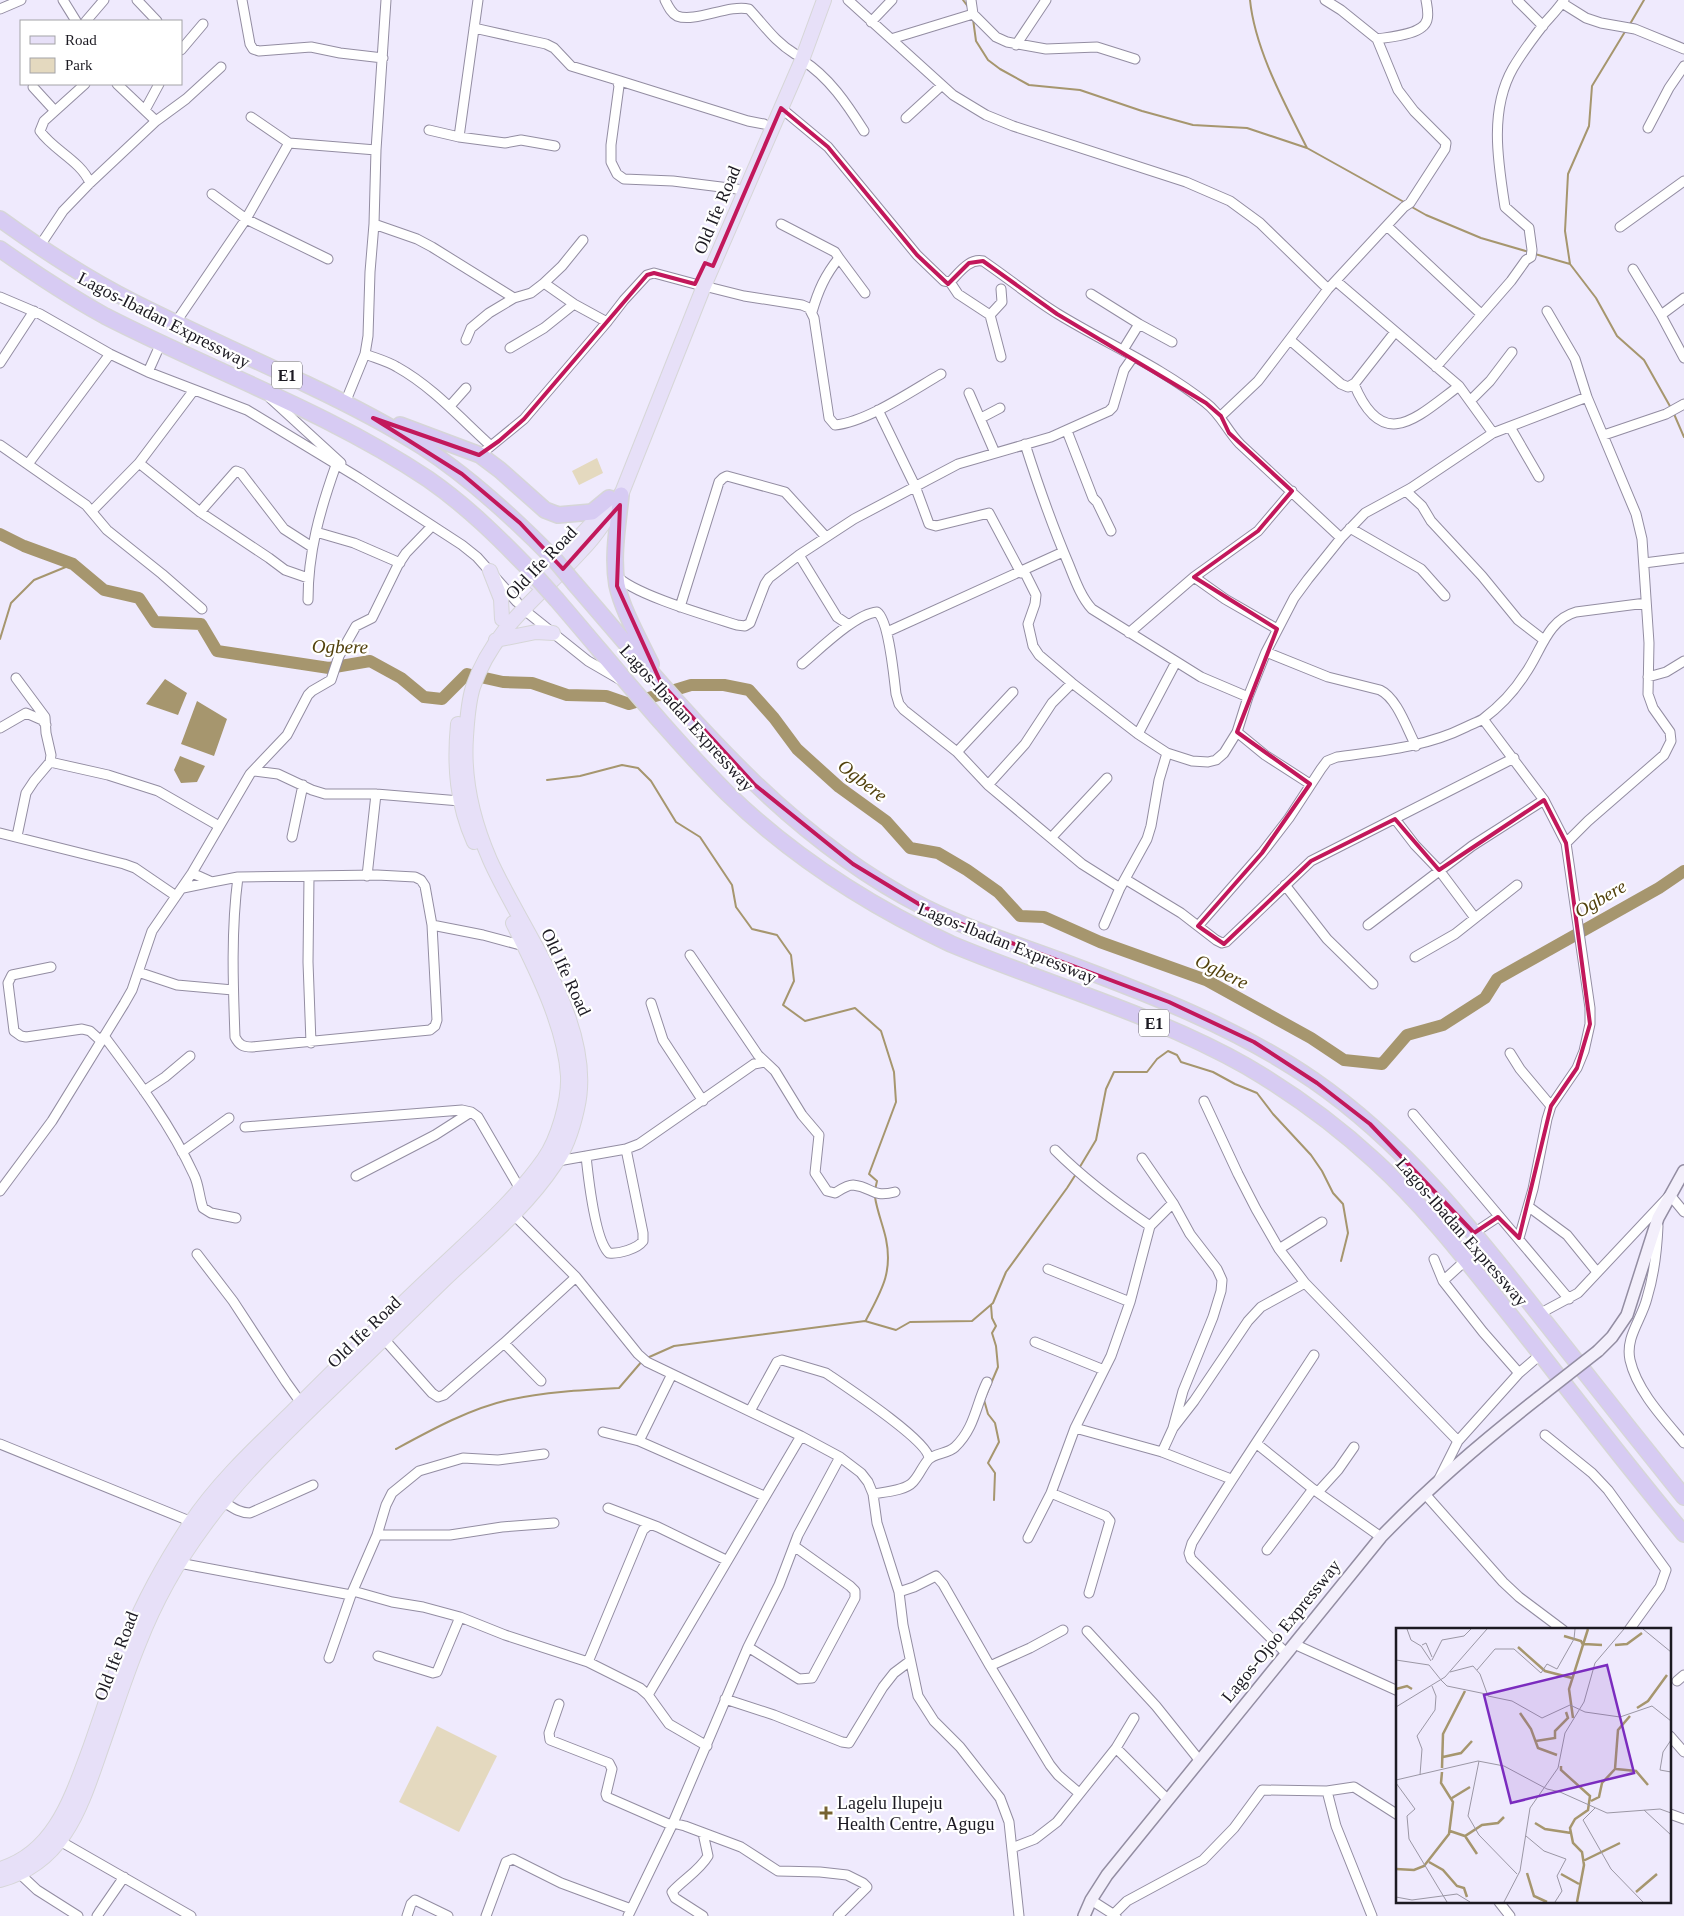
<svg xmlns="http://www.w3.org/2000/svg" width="1684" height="1916" font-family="'Times New Roman',serif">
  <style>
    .green { fill: #e4d9bf }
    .water { fill: #a6966e }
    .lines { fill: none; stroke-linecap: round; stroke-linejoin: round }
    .stream { stroke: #a6966e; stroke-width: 2 }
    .river { stroke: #a6966e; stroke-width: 12 }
    .minor-casing { stroke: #938da2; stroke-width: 11 }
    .secondary-casing { stroke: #938da2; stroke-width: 14 }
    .primary-casing { stroke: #d6d6d7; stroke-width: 16 }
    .motorway-casing { stroke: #d6d6d7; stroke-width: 18 }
    .minor { stroke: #fff; stroke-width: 9 }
    .secondary { stroke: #f3effb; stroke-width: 11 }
    .primary { stroke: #e7e0f8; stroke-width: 14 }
    .motorway { stroke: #d7cbf3; stroke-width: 15 }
    .secondary-bridge-casing { stroke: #938da2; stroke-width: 14; stroke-linecap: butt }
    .motorway-bridge-casing { stroke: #d6d6d7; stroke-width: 18; stroke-linecap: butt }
    .secondary-bridge { stroke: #f3effb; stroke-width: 11 }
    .motorway-bridge { stroke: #d7cbf3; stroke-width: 15 }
    .marked { fill: none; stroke: #c2185b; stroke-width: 4; stroke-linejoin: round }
    .poi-dot { fill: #766331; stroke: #fff; stroke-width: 2 }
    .labels { text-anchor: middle; stroke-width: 4.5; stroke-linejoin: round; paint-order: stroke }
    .shield { fill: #fff; stroke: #605f64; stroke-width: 1 }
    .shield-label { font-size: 16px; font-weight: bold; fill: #1c1a22 }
    .street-label { font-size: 18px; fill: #1c1a22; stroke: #fff }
    .poi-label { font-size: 18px; fill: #1c1a22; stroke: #fff; text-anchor: start }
    .water-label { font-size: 19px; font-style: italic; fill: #52410c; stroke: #fff }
    .inset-river { fill: none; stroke: #a6966e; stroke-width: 2.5 }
    .inset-road { fill: none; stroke: #9b97a5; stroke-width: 1 }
    .view { fill: #7b2cbf; fill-opacity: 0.15; stroke: #7b2cbf; stroke-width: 2.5 }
    .inset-edge { fill: none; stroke: #1c1a22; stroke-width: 2.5 }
  </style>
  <rect width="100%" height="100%" fill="#efeafd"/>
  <path class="green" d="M597 458 603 473 579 485 572 471Z
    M437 1726 497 1756 459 1832 399 1802Z"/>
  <path class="water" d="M165 679 187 693 178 715 146 704Z
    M197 701 227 719 214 756 181 744Z
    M180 756 205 766 197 782 181 783 174 770Z"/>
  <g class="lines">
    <path class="stream" d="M963 0 969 8
      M1250 0C1255 50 1285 104 1307 148
      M973 19 976 41 988 60 1000 69 1029 85 1080 90 1142 111 1193 125 1247 128 1307 148 1404 202
      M1630 24 1644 0
      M1410 206 1426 215 1481 238 1529 252
      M1535 254 1570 264 1596 298 1617 336 1644 360 1671 408
      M1570 264 1565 231 1568 174 1589 126 1592 86 1626 30
      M1674 414 1684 437
      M0 639 11 603 34 580 73 564
      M547 780 580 776 622 765 638 768 651 781 676 822 700 837 732 885 736 907 752 929 777 935 791 955 794 981 783 1005 805 1021 855 1008 881 1031 894 1072 896 1102 869 1174 877 1181 875 1190
      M1078 1170 1096 1140 1106 1089 1114 1072H1147L1157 1059 1168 1051 1177 1055 1181 1062 1213 1072 1235 1084 1257 1093 1273 1114 1311 1155 1322 1171 1333 1193 1343 1204 1348 1233 1341 1261
      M991 1305 992 1318 996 1326 992 1333 996 1346 998 1367 984 1400 988 1414 995 1423 999 1442 988 1463 995 1473 994 1500
      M866 1320C881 1291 893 1273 886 1239 883 1225 877 1211 875 1197
      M647 1358 674 1346 865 1321 896 1330 910 1322 972 1321 993 1303 1006 1272 1067 1188 1076 1174
      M396 1449C431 1430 469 1409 508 1400 545 1392 582 1390 619 1388L643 1360"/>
    <path class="river" d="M0 534 24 546 73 564 104 590 139 598 155 622 201 624 217 651 329 668 370 661 401 678 424 697 442 699 467 674 503 682 532 683 567 695 606 696 629 704 691 685H724L749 690 774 718 797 749 839 787 886 821 910 848 938 853 967 870 998 892 1020 916 1044 917 1100 942 1206 980 1311 1038 1344 1060 1382 1064 1407 1035 1443 1025 1485 998 1497 979 1659 888 1684 871"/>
    <defs>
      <path id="minor" d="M63 0 76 21
        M137 0 157 21
        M242 0 250 44 253 49 259 51 311 47 340 53 383 58
        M665 0C668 6 671 13 677 16 695 23 729 4 749 9 765 26 774 41 795 54
        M848 0 953 95 986 115 1013 126 1186 182 1230 201 1260 223 1328 289
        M971 0 973 14 996 37 1007 42 1046 49 1097 47 1135 59
        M1517 0 1543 26
        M1562 3 1586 18 1601 23 1635 29 1684 49
        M0 9 21 0
        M86 21 104 0
        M871 22 892 0
        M474 28 546 44 554 48 571 66 617 80 619 86 611 145V162L617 174 624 179 673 181 737 189
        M891 39 973 14
        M1377 39C1389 37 1423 35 1427 20 1429 14 1427 6 1426 0
        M1016 45 1046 0
        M181 50 203 24
        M802 60C829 77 847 104 864 131
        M617 80 748 121 764 124
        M85 84 44 121 40 131C53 150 81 161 90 183
        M117 84 156 121
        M33 87 55 111
        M781 108 828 147 917 255 944 281 950 282C959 273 969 258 983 261 1008 278 1032 298 1058 314 1107 344 1161 367 1206 403 1221 414 1227 431 1240 444L1341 538
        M145 110 159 84
        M251 117 289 143 376 150
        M906 118 941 86
        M1648 128 1669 88 1684 66
        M429 130 459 137 505 143 521 140 555 146
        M459 137 478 0
        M212 194 246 219 328 259
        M374 224 417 239 432 247 514 298
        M781 224 835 252 839 258C825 275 818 291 812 312
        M1387 226 1481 314
        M1620 227 1684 181
        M39 247 63 211 90 183 156 121 186 99 221 67
        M839 258 865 293
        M1633 269 1661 315 1684 358
        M1336 281 1459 386 1493 433 1587 397 1636 514 1642 539 1649 643 1648 694 1653 708 1670 732 1671 741 1664 755 1588 821 1566 843
        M950 282 958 294 990 315 1001 357
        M544 283 574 304 607 322
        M704 286 744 296 802 305 809 308 814 318 829 418 835 425C867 422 913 390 941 374
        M1091 294 1139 324
        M0 297 40 314 110 354 148 372 247 410 359 478 462 545 477 557 517 602
        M1547 311 1575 359 1587 397
        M990 315 1002 302 1001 289
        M1661 315 1684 298
        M176 322 246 219 289 143
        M466 340 471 328 489 313 514 298 531 293 544 283 562 266 583 240
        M1290 340 1341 384 1348 387 1355 383 1395 332
        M510 348 544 328 574 304
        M1123 350 1139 324 1172 342
        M365 354C375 358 387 361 397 367 433 387 461 419 491 446
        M0 363 34 311
        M1436 367 1511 281 1526 260 1531 257 1532 250 1529 228 1505 207C1498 162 1489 110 1513 68 1522 53 1533 38 1544 24 1551 16 1558 9 1564 0
        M148 372 161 343
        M1354 384C1383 454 1417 417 1459 386
        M969 393 995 453
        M270 398 341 463
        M1470 401 1490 381 1512 352
        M345 403 365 354 368 336 370 272 374 224 376 150 386 0
        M450 406 466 388
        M878 410 915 486 929 524 936 526 989 513 1021 573
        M1221 416 1258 381 1328 289 1404 207 1410 203 1445 149 1446 143 1414 111 1398 90 1377 39 1341 10 1325 0
        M981 418 1000 408
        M1510 427 1539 477
        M1067 431 1093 498 1097 502 1111 531
        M1604 435 1666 414 1684 404
        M1025 444C1038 485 1052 525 1069 565 1075 580 1081 597 1092 609L1201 677 1248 697
        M0 445 86 505 107 530 162 574 202 609
        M480 455 524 419 607 322 624 300 647 275 654 273 695 284
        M139 463 200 512 269 558 285 570 308 578
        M28 464 110 354
        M1406 491 1422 506 1431 521 1482 576 1518 620 1544 640
        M92 511 139 463 194 390
        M200 512 236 471 241 473 284 529 312 547
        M1350 528 1421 569 1445 596
        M316 532 354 543 400 563
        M799 555 837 617 849 625
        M1644 563 1684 558
        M1024 571 1036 595 1035 604 1028 624 1033 646 1039 655 1072 683 1138 734 1167 753 1192 761 1208 762 1216 760 1224 753 1237 732 1248 697 1266 652 1294 598 1308 579 1341 538 1365 513 1411 488 1493 433
        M616 575C631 594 712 617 737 625L745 626 750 623 765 584 769 578 799 555 854 519 958 464 1051 437 1109 411 1113 407 1124 370 1133 357
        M1194 577 1225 599 1277 629
        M308 600C308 552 320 510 336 465
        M680 607 719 482 723 478 727 476 785 492 826 537
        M523 609 588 661 619 679
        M887 632 1063 552
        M1129 633 1194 577 1258 531 1292 491
        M1266 652 1328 677 1380 690C1397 698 1407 729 1416 746
        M802 664C820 649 855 614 877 612 889 620 894 678 896 694L899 704 904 710 957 752 988 785 1082 864 1120 888
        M1648 677 1666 672 1684 661
        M16 678 45 717 46 733 51 755 50 762 34 781 26 793 17 836
        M1483 719 1544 800 1566 843 1590 1008V1024L1584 1051 1577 1068 1551 1106 1547 1119 1533 1189 1519 1238
        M0 728 26 713 42 720 46 725
        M1237 732 1265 755 1310 784
        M1138 734 1176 662
        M957 752 1013 692
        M50 762 108 775 158 791 219 826
        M254 771 278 774 312 790 325 794H376L460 801
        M988 785 1025 744 1052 703 1072 683
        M1395 819 1415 845 1439 870 1475 918
        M0 833 124 864 135 868 176 896
        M292 837 303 785
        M1051 838 1107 778
        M192 873 212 882 238 877 377 875 415 877 421 880 425 886 432 925 437 1020 435 1026 430 1030 252 1047C243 1047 239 1045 235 1037 233 984 231 930 238 877
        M367 876 376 794
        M309 877 308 962 311 1043
        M1125 879 1181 913 1216 940 1222 943 1226 942 1311 861 1514 758
        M1285 885 1327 939 1373 984
        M183 888 212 882
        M432 925 483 935 524 946
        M1104 925 1120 888 1147 839 1151 826 1159 780 1167 753
        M1368 925 1472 846 1544 800
        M1198 926 1262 853 1289 818 1321 769 1327 761 1337 757C1382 751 1426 747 1466 727 1472 724 1478 722 1483 719 1499 707 1515 690 1525 674 1541 652 1547 620 1576 612L1646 603
        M690 955 758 1055 775 1071 802 1115 819 1135 815 1173 827 1191 835 1193C840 1190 847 1185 853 1185 873 1187 871 1198 895 1192
        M1415 957 1455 934 1517 885
        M51 967 12 975 8 983 14 1031 21 1036 26 1037 82 1029 90 1031 101 1041
        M138 972 177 985 233 990
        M651 1003 663 1040 703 1101
        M104 1036C137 1080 171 1125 194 1175 199 1185 199 1197 203 1208L211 1213 236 1218
        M1510 1053 1520 1069 1551 1106
        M144 1091 165 1077 190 1056
        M1204 1101 1238 1174 1256 1209 1279 1249 1305 1283 1458 1441
        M1413 1114 1569 1299
        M245 1127 462 1110 471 1112 478 1117 520 1189
        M1055 1150C1084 1179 1116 1203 1150 1226
        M182 1152 229 1118
        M586 1156C588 1175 595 1241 609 1253 619 1254 637 1249 643 1241V1233L626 1149
        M1142 1158 1173 1203 1190 1234 1217 1269 1222 1280 1221 1291 1213 1317 1183 1391 1173 1428
        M558 1161 626 1149 639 1144 754 1064 765 1062
        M356 1176 435 1135 471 1112
        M0 1191 52 1121 124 1004 132 990 152 931 192 873 250 774 287 735 308 695 312 691 331 680 339 656 356 626 372 618 398 565 406 553 432 526
        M1529 1207 1567 1235 1597 1272
        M514 1215 576 1277 638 1354 647 1362 801 1436 840 1457 861 1473 868 1482 873 1494 877 1523 899 1592 903 1625 918 1696 934 1721 960 1747 1000 1798 1009 1822 1019 1916
        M1658 1226C1657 1250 1654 1275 1647 1298 1642 1319 1625 1337 1630 1360 1637 1391 1664 1419 1684 1443
        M1474 1233 1498 1217
        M1279 1249 1322 1222
        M197 1254 233 1301 286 1382 301 1403
        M1434 1259 1443 1281 1483 1332 1519 1373
        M1048 1269 1130 1302
        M1443 1281 1466 1260
        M1539 1314 1578 1293 1670 1195 1684 1212
        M384 1339 432 1393 438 1397 444 1395 504 1343 576 1277
        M1035 1342 1104 1370
        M504 1343 541 1381
        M750 1411 777 1362 782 1360 826 1373C845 1386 927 1440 929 1458
        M1075 1428 1162 1452 1231 1479
        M603 1432 639 1441 764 1496
        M1545 1435 1592 1473 1608 1490 1666 1570 1660 1587 1629 1630
        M639 1441 672 1374
        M0 1444 192 1522
        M1257 1444 1313 1489 1381 1537
        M1162 1452 1173 1428 1194 1401 1248 1321 1261 1307 1305 1283
        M1438 1481 1458 1441 1519 1373 1541 1354
        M1318 1492 1338 1470 1354 1447
        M1051 1493 1106 1516 1110 1521 1089 1593
        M873 1494C884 1492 905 1491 913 1482 919 1476 922 1467 928 1460 934 1453 948 1454 955 1447 975 1428 976 1404 987 1382
        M1425 1494 1503 1582 1519 1597 1563 1630
        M222 1501C232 1507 239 1513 250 1513L313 1485
        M608 1508 658 1527 726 1560
        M377 1535H450L502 1527 554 1523
        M1028 1538 1051 1493 1075 1428 1111 1356 1130 1302 1150 1226 1173 1203
        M1267 1550 1313 1489
        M179 1563 351 1595
        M353 1591 392 1602 423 1607 460 1617 505 1635 588 1662 640 1688 648 1695 669 1724 707 1746
        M899 1592 914 1587 936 1576 943 1584 990 1666 1050 1765 1058 1775 1079 1793
        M1087 1631 1156 1706 1200 1761
        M1294 1644 1398 1691
        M748 1647 799 1679 812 1678 855 1598V1591L850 1586 794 1546
        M1286 1653 1191 1559 1189 1553 1192 1543C1231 1479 1273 1418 1314 1355
        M378 1656 433 1673 437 1672 460 1617
        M329 1658 351 1595 377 1535 386 1505 392 1493 419 1471 463 1458 498 1460 544 1454
        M588 1662 643 1530 650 1524
        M990 1666 1030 1648 1063 1630
        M1677 1681 1684 1675
        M648 1695 801 1436
        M725 1699 774 1715 842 1742 849 1743 883 1687 894 1673 910 1661
        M559 1704 549 1733 550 1740 609 1763 612 1769 606 1794 607 1797 671 1825
        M1670 1736 1684 1752
        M1116 1748 1168 1800
        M1327 1791 1336 1826 1372 1916
        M1670 1814 1684 1819
        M673 1823 685 1826 741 1847 778 1871 820 1872 847 1875 863 1883 867 1887 838 1916
        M60 1841 191 1916
        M1012 1848 1035 1839 1057 1822 1116 1748 1134 1718
        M20 1874 37 1890 78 1916
        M1091 1900 1116 1916
        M1499 1902 1510 1916
        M1113 1915 1127 1901 1203 1860 1234 1828 1262 1790 1327 1791 1354 1787 1398 1815
        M97 1916 124 1877
        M407 1916 411 1904 415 1900 448 1916
        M486 1916 506 1862 513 1859 561 1883 631 1909
        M628 1916 673 1823 748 1647 779 1585 798 1535 840 1457
        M703 1916 675 1898 672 1892C684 1879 699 1871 708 1856L703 1833"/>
      <path id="secondary" d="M1598 1351 1612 1337 1627 1315 1658 1218 1684 1171
        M1084 1916 1091 1900 1107 1875 1381 1537C1430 1486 1483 1441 1538 1398"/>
      <path id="primary" d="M490 571 501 599 502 619
        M536 583 597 518
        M496 640 536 632 553 633
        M458 724C454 766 457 804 474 842
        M0 1869C55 1853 72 1796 90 1748 103 1711 115 1674 129 1637 145 1598 167 1559 190 1524 218 1482 256 1447 292 1412 342 1362 392 1313 443 1265 478 1232 516 1199 544 1159 558 1139 569 1101 568 1076 565 1026 535 967 513 923
        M0 1880C66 1863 82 1803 102 1746 114 1712 125 1677 139 1643 155 1602 178 1561 204 1526 237 1480 278 1441 318 1402 361 1361 403 1320 445 1279 483 1243 526 1208 555 1164 566 1149 573 1127 577 1109 597 1026 522 932 490 860 473 821 463 779 466 737 467 721 468 703 473 687 494 626 541 596 582 550 598 534 609 515 621 495L704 286 802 60 824 0"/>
      <path id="motorway" d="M0 219C43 250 87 279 135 303 191 331 249 357 306 384 346 403 386 423 423 447 472 479 514 518 555 560
        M0 249C34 273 69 296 105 316 212 371 328 412 428 479 467 506 500 539 532 572
        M400 425 480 455 500 470 545 510 558 515 592 512 609 498
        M621 495C618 524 612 556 617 585 622 609 640 641 651 664
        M575 584C679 704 779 833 924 907 968 929 1015 944 1061 961 1149 994 1236 1027 1313 1080 1403 1142 1471 1228 1538 1313 1586 1374 1635 1436 1684 1497
        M557 600C613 665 667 733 728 794 793 857 870 906 951 944 1049 985 1154 1014 1246 1066 1292 1093 1336 1125 1375 1161 1429 1210 1473 1269 1518 1325 1573 1395 1627 1466 1684 1534"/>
    </defs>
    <use href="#minor" class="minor-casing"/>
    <use href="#secondary" class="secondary-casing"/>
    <use href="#primary" class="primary-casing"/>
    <use href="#motorway" class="motorway-casing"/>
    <use href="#minor" class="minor"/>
    <use href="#secondary" class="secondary"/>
    <use href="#primary" class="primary"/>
    <use href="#motorway" class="motorway"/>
    <defs>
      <path id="secondary-bridge" d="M1538 1398 1598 1351"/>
      <path id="motorway-bridge" d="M555 560 575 584
        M532 572 557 600"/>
    </defs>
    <use href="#secondary-bridge" class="secondary-bridge-casing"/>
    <use href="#motorway-bridge" class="motorway-bridge-casing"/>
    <use href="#secondary-bridge" class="secondary-bridge"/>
    <use href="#motorway-bridge" class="motorway-bridge"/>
  </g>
  <path class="marked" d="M781 108 828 147 917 255 948 284 969 263 983 261 1057 314 1206 403 1221 416 1229 433 1292 491 1258 531 1194 577 1277 629 1237 732 1310 784 1262 853 1198 926 1224 944 1311 861 1395 819 1439 870 1544 800 1566 843 1590 1024 1577 1068 1551 1106 1519 1238 1498 1217 1474 1233 1370 1124 1317 1083 1254 1042 1169 1002 964 925 922 906 853 864 755 785 661 683 617 586 620 505 563 569 520 523 462 474 373 418 479 455 499 441 524 419 647 275 654 273 695 284 705 263 713 266Z"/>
  <path class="poi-dot" d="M823.5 1805.5h5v5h5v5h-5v5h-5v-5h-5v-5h5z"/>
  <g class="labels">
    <g class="shield">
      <rect x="272" y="361.5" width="30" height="27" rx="4"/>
      <rect x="1139" y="1009.5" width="30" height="27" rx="4"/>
    </g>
    <g class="shield-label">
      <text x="287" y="381">E1</text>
      <text x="1154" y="1029">E1</text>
    </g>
    <g class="street-label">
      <text transform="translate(717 210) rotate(-67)" y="6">Old Ife Road</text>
      <text transform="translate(164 320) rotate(27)" y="6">Lagos-Ibadan Expressway</text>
      <text transform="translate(541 563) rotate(-46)" y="6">Old Ife Road</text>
      <text transform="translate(687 718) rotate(48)" y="6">Lagos-Ibadan Expressway</text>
      <text transform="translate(1007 943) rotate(22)" y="6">Lagos-Ibadan Expressway</text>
      <text transform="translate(566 972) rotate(65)" y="6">Old Ife Road</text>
      <text transform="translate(1462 1232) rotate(49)" y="6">Lagos-Ibadan Expressway</text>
      <text transform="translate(364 1332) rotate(-44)" y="6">Old Ife Road</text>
      <text transform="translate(1281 1631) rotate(-51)" y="6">Lagos-Ojoo Expressway</text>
      <text transform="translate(116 1656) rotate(-69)" y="6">Old Ife Road</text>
    </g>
    <g class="poi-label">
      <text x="837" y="1809">Lagelu Ilupeju<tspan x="837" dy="21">Health Centre, Agugu</tspan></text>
    </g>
    <g class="water-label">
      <text transform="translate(340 646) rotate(1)" y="7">Ogbere</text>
      <text transform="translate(863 780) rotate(38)" y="7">Ogbere</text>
      <text transform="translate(1600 898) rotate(-30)" y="7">Ogbere</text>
      <text transform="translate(1222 971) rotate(26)" y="7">Ogbere</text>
    </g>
  </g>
  <g transform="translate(1396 1628)">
    <rect width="275" height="275" fill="#efeafd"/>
    <path class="inset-river" d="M168 8 185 13 187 17M188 16 206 17M219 17 231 16 246 5M122 19 149 43 176 50M0 61 11 58 16 61M241 80 252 73 271 47M124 85 135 101 142 120 161 127M177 90 173 61 192 1M140 113 159 110V103L172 90 170 84M47 129 65 125 76 113M165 138V142L194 168 192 182 179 191 174 200 177 215 186 224 188 237 181 274M46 140 47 106 69 63M220 141 240 143 252 157M56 170 74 159M195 173 203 169 206 155 219 141 222 102 234 88M139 195 149 201 175 205M54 203 69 208 86 197 102 195 108 189M69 208 81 226M187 233 224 215M33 234 47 242 61 258 68 260 71 269M0 241 18 242 28 238 53 206 57 174 45 155 46 144M131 245 138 268 151 274M165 246 183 256M240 264 261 246"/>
    <path class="inset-road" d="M11 1 15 12 25 18M247 1 275 24M26 17 30 15 36 29M25 18 35 33M0 32 33 37 45 52M36 32 46 12 68 8 75 1M81 42 99 21H118L145 45 151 36 161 41 178 11 179 1M54 44 77 38 84 46 92 68 116 73 146 90 174 77 189 84 224 89 256 78 275 93M45 52 51 58 90 66M0 79 49 49 91 1M275 112 267 124 264 142 275 144M83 133 72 188 83 207 121 246M24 147 26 121 21 108 39 82 40 68 36 58M0 152 82 133 108 138 151 161 164 164 211 185 264 181 275 185M0 155 19 181 11 188 13 211 51 274M199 180 187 192 215 241 247 274M248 182 275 207M130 208 148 223 170 231 161 248 166 263 159 274M0 269 16 272 61 266 74 274M108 274 124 243 134 180 162 140 169 105 188 74 199 35 228 1"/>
    <path class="view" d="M211 37 238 145 115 175 88 67Z"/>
    <rect width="275" height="275" class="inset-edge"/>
  </g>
  <rect x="20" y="20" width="162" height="65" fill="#ffffff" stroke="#a4a3a7"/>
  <rect x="30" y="36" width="25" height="8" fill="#e7e0f8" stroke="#a4a3a7"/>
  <text x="65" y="45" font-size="15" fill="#1c1a22">Road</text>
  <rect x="30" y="58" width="25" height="15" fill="#e4d9bf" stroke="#a4a3a7"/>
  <text x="65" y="70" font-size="15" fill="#1c1a22">Park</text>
</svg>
